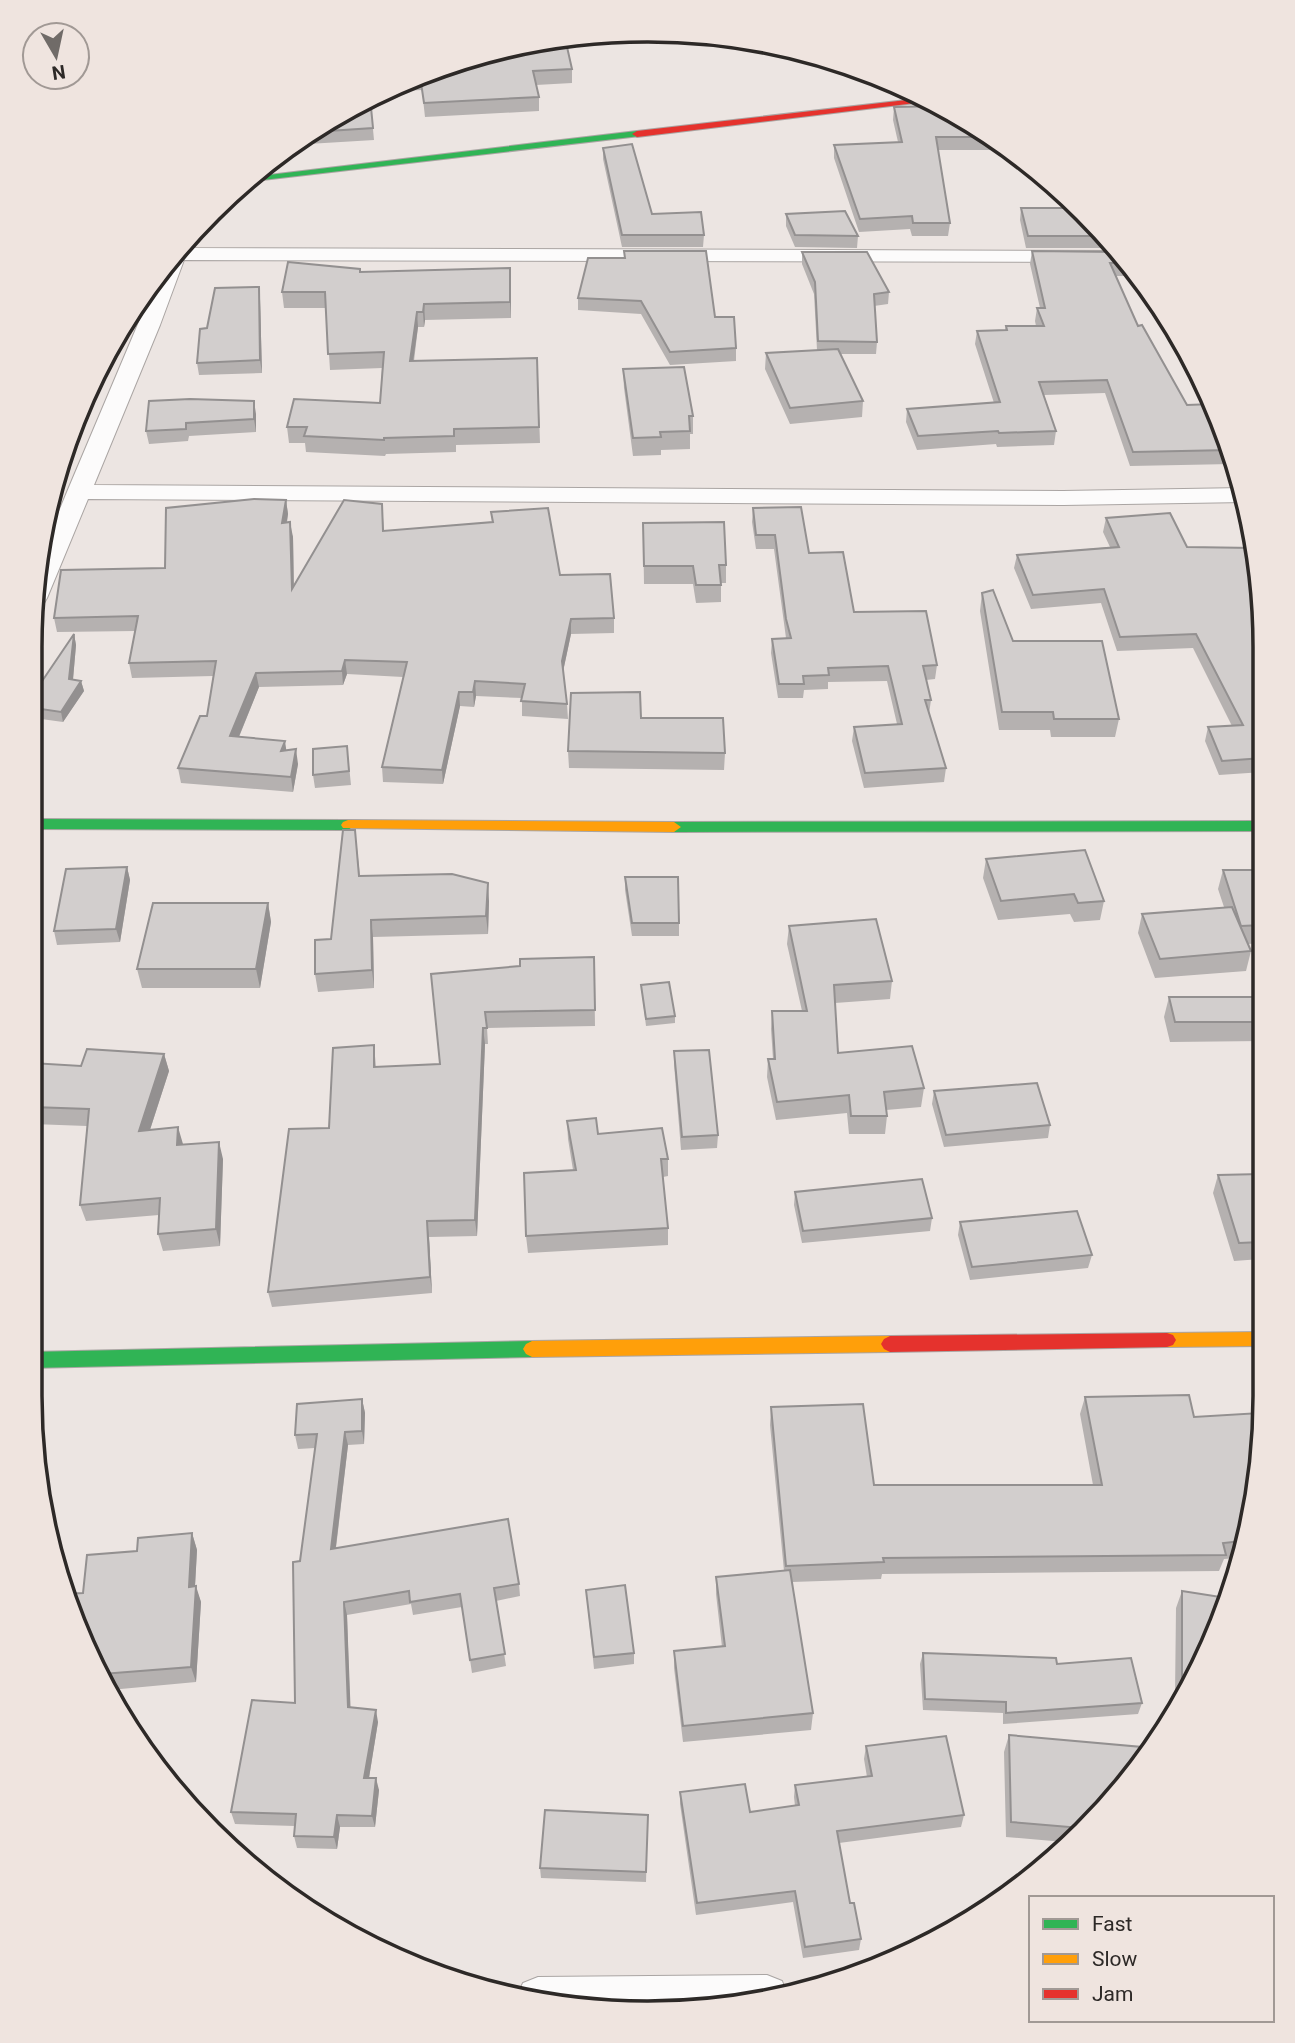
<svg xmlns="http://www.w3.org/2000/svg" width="1295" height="2043" font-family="Roboto,sans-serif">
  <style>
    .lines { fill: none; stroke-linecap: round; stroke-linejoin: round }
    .street-casing { stroke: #aaa5a3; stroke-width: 2 }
    .fast-casing { stroke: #aaa5a3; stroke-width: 2 }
    .slow-casing { stroke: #aaa5a3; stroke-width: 2 }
    .jam-casing { stroke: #aaa5a3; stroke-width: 2 }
    .street { fill: #fcfbfb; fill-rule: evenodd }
    .fast { fill: #30b455; fill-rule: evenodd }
    .slow { fill: #ff9f0a; fill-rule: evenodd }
    .jam { fill: #e5322d; fill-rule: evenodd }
    .wall { fill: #b5b1b0 }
    .shaded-wall { fill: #939090 }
    .building { fill: #d2cecd; stroke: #939090; stroke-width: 2 }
    .rim { fill: none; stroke: #2d2927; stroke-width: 3.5 }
  </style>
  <rect width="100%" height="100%" fill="#ece5e2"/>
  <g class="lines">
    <defs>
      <path id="street" d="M184 239 190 244 188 248 1119 251 1129 262 184 260 160 325 94 485 1063 491 1244 488 1246 502 1063 505 88 499 47 598 44 603 35 605V569L67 492 157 279Z
        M767 1975 782 1981 787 1994 607 2012 518 1994 523 1983 538 1977Z"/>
      <path id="fast" d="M637 131 642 134 640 136 245 182 251 177Z
        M33 819 348 820 355 825 348 830 33 829Z
        M1263 821V831L674 832 667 827 674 822Z
        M532 1341 538 1344 541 1349 538 1354 532 1357 30 1368V1352Z"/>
      <path id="slow" d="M348 820 674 822 681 827 674 832 343 828 341 825 343 822Z
        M1261 1332V1346L1167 1347 1161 1345 1158 1340 1161 1335 1167 1333Z
        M890 1336 896 1339 899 1344 896 1349 890 1352 532 1357 526 1354 523 1349 526 1344 532 1341Z"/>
      <path id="jam" d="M924 98 932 101 637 137 632 134 637 131Z
        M1167 1333 1173 1335 1176 1340 1173 1345 1167 1347 890 1352 884 1349 881 1344 884 1339 890 1336Z"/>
    </defs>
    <use href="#street" class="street-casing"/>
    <use href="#fast" class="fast-casing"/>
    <use href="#slow" class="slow-casing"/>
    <use href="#jam" class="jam-casing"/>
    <use href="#street" class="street"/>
    <use href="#fast" class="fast"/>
    <use href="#slow" class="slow"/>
    <use href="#jam" class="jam"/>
  </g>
  <path class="wall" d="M487 51 572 69V83L536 85 539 97V111L425 117 422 90 378 92Z
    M368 97H370L374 140 308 144 307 135Z
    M894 107 956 112 1009 150H938L950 223 948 236H912L910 229 859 232 834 158V145L898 142 893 120Z
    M603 148 652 214 704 235 703 247H622L603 159Z
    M1021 208H1078L1116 248H1026L1020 220Z
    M786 214 858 236 857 248 795 247 786 226Z
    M624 251 715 317 736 348V361L670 365 641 314 578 310V298L624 258Z
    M1032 251 1129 263 1127 276H1116L1138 326 1187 405 1213 404 1233 459 1232 464 1130 466 1105 393 1044 395 1056 431 1054 445 997 447 996 444 917 450 906 422 907 409 994 403 975 344 977 331 1005 330 1006 326H1036L1035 321 1037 308H1040L1030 264Z
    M802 252 889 292 888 304 874 306 877 342 876 354H840L863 401 862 417 790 424 765 369 766 353 817 350 814 294 802 264Z
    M360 272 511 283V318L425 320 424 327H418L414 361 537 358 540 443 456 445V452L386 454 385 456 306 452 305 443H289L287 427 380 403 382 368 330 370 326 308H284L282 292Z
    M260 299 262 373 199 375 197 363 207 328Z
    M623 369 693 416V434H690V449L661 450V455L633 456 624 388Z
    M149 401 256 414V432L189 436 188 441 149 444 146 431Z
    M286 500 288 514 287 523 293 537 294 586 382 504 384 531 492 522 491 512 560 575 614 618V633L571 634 563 672 567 704 568 719 522 716V698L476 696 474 707 460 706 443 784 383 782 382 767 403 677 347 674 343 685 259 687 239 737 286 750 298 764 293 792 181 783 178 768 207 716 213 676 132 678 129 663 135 631 57 632 54 618 165 568Z
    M753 508 809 553 854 612 937 665 935 679 926 680 931 700 929 714 946 768 944 782 864 788 852 741 854 727 897 724 887 681 828 682V689L804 690 803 698H778L771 653 772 639 786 638 774 549H756L752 522Z
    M1106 518 1187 547 1264 607 1263 772 1219 775 1205 741 1208 727 1232 726 1193 648 1117 651 1101 603 1031 609 1014 568 1017 555 1110 547 1103 532Z
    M643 523 726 565V583H721V602L696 603 693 584H644Z
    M982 593 1013 641 1119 719 1115 737H1051L1050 730H999L980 611Z
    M74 634 76 645 73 680 81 681 84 691 63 722 34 718V693Z
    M641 718 725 753 724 770 569 768 568 751Z
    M347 746 351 785 315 788 313 775Z
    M357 848 360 876 489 901 488 934 373 937 374 988 318 992 315 974 331 939Z
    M986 859 1104 901 1100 920 1074 922 1070 914 998 920 983 878Z
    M127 867 130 880 120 942 57 945 54 931Z
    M1223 870H1263L1262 943 1248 944 1251 951 1246 971 1155 978 1138 933 1142 914 1224 907 1218 889Z
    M625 877 679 923V936H632L625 890Z
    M268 903 271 922 260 988H142L137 969Z
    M789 926 892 981 890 999 835 1003 838 1053 924 1088 921 1107 886 1110 887 1116 885 1134H849L847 1113 776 1120 767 1077 768 1059H773L771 1029 772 1011H802L787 944Z
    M594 957 595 1026 487 1028 488 1044H485L477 1236 429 1237 432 1293 272 1307 268 1292 329 1128 374 1045 376 1067 440 1064 520 966Z
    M641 985 675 1016V1023L646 1026Z
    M1169 997H1262V1041L1170 1042 1164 1017Z
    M674 1051 718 1135 717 1148 681 1150 674 1064Z
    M164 1054 169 1071 150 1130 183 1145 223 1159 220 1246 163 1251 158 1234 159 1215 86 1221 80 1205 87 1126 32 1124V1063L81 1066Z
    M934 1091 1050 1125 1048 1138 944 1147 932 1104Z
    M567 1121 598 1134 668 1159V1176L663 1177 668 1228V1245L528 1253 526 1236 573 1170 568 1139Z
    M1261 1174V1259L1234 1261 1213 1193 1218 1175Z
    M795 1192 932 1218 930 1231 802 1243 794 1205Z
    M960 1222 1092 1255 1088 1268 970 1280 958 1235Z
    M1085 1397 1194 1417 1260 1476 1238 1558 1224 1559 1219 1571 882 1574 881 1579 792 1582 813 1713 811 1730 683 1742 674 1668V1651L722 1647 716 1594V1577L784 1571 770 1425 771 1407 874 1485H1093L1080 1414Z
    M362 1399 365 1413 364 1444 348 1445 336 1548 519 1584 520 1596 496 1601 506 1666 472 1673 462 1607 413 1615 411 1604 347 1615 350 1708 378 1722 369 1778 379 1790 375 1827H340L337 1849 297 1848 294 1836 295 1826 235 1824 231 1812 295 1703 300 1561 315 1448 298 1449 295 1435Z
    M192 1533 197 1550 195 1586 201 1602 196 1682 110 1690 63 1594 83 1593 137 1551Z
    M586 1590 634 1653V1664L594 1669Z
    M1182 1591 1218 1632 1179 1695H1175L1176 1608Z
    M923 1653 1057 1664 1142 1703 1138 1714 1003 1724V1713L923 1710 920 1664Z
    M1009 1735 1112 1802 1064 1842 1006 1837 1004 1752Z
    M866 1746 964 1815 961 1827 839 1843 850 1903 861 1939 859 1950 803 1958 793 1902 696 1915 680 1804V1792L750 1812 795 1806 794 1797 795 1785 867 1777 864 1759Z
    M648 1815 646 1882 541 1878 540 1868Z"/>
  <path class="shaded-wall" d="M510 268 511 283V318L510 302Z
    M259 287 260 299 262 373 260 360Z
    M424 304 425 320 424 327 423 312Z
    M417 312 418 327 411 376 410 361Z
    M254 401 256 414V432L254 419Z
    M286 500 288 514 284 538 282 523Z
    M290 522 293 537 294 603 292 589Z
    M571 619V634L562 676V661Z
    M74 634 76 645 72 690 69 679Z
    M345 660 347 674 343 685 342 671Z
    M256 673 259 687 233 751 230 736Z
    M81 681 84 691 63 722 61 712Z
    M475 681 476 696 474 707 473 692Z
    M459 692 460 706 443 784 442 770Z
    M285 741 287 755 281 751Z
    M296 749 298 764 293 792 291 777Z
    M127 867 130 880 120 942 116 929Z
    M488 883 489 901 488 934 486 916Z
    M268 903 271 922 260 988 256 969Z
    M371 920 373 937 374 988 372 970Z
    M483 1028 485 1044 477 1236 475 1220Z
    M164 1054 169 1071 144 1148 139 1131Z
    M178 1127 183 1144 182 1162 177 1145Z
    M219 1142 223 1159 220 1246 216 1229Z
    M427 1221 429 1237 432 1293 430 1277Z
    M362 1399 365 1413 364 1444 362 1431Z
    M345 1432 348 1445 334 1562 331 1549Z
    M192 1533 197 1550 194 1604 189 1587Z
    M196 1586 201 1602 196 1682 191 1667Z
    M344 1602 347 1615 351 1720 348 1707Z
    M376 1710 378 1722 367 1790 364 1778Z
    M376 1778 379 1790 375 1827 372 1816Z
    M337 1815 340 1827 337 1849 334 1837Z"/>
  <path class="building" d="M565 38 572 69 533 71 539 97 424 103 420 76 487 51Z
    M368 97H370L373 128 313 132Z
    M943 106 956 112 991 137H936L950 223H913L912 216 860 219 834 145 902 142 894 107Z
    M632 144 652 214 701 212 704 235H622L603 148Z
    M1021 208H1078L1105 236H1028Z
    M845 211 858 236 795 235 786 214Z
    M624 251H706L715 317H734L736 348 670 352 641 301 578 298 588 258H625Z
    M1032 251 1119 252 1129 263H1110L1138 326 1142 325 1187 405 1213 404 1230 450 1133 452 1107 380 1039 382 1056 431 999 433 998 431 918 436 907 409 1000 402 977 331 1007 330 1006 326H1044L1037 308H1045Z
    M802 252H867L889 292 874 294 877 342 818 341 815 282Z
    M288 262 360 269V272L510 268V302L424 304 423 312H417L410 361 537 358 539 427 454 429V436L384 438V440L304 436 307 427H287L294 399 380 403 384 352 328 354 325 292H282Z
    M259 287 260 360 197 363 200 329 207 328 215 288Z
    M838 349 863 401 790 408 766 353Z
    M684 367 693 416H689L690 431 660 432 661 437 633 438 623 369Z
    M190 399 254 401V419L186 423V429L146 431 149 401Z
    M254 499 286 500 282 523 290 522 292 589 344 500 382 504 383 531 493 522 491 512 548 508 560 575 610 574 614 618 571 619 562 661 567 704 521 701 525 684 475 681 473 692H459L442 770 382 767 407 662 345 660 342 671 256 673 230 736 285 741 281 751 296 749 291 777 178 768 200 716H207L216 661 129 663 138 616 54 618 61 570 165 568 166 508Z
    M801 507 809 553 843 552 854 612 926 611 937 665 923 666 931 700H925L946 768 865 773 854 727 902 724 888 666 828 668 829 675 803 676 804 684H779L772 639 791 638 786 619 775 535H756L753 508Z
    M1170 513 1187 547 1254 548 1264 607V636H1260L1264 643 1263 758 1222 761 1208 727 1243 725 1196 634 1120 637 1104 589 1033 595 1017 555 1119 547 1106 518Z
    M724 522 726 565H719L721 585H696L693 566H644L643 523Z
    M993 590 1013 641H1102L1119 719H1054L1053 712H1002L982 593Z
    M74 634 69 679 81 681 61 712 34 708V693Z
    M640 692 641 718H723L725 753 568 751 571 693Z
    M347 746 349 771 313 775V749Z
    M343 830H355L359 876 452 874 488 883 486 916 371 920 372 970 315 974V940L331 939Z
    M1085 850 1104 901 1078 903 1074 894 1001 901 986 859Z
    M127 867 116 929 54 931 66 869Z
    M1223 870H1263V925L1241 926Z
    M625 877H678L679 923H632Z
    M153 903H268L256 969H137Z
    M1232 907 1251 951 1160 959 1142 914Z
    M876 919 892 981 834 985 838 1053 912 1046 924 1088 884 1092 887 1116H851L849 1095 777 1102 768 1059H775L772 1011H807L789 926Z
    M594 957 595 1010 485 1012 487 1028H483L475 1220 427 1221 430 1277 268 1292 289 1129 329 1128 333 1048 374 1045V1067L440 1064 431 974 520 966V959Z
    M669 982 675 1016 646 1019 641 985Z
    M1169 997H1262V1022H1175Z
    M87 1049 164 1054 139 1131 178 1127 177 1145 219 1142 216 1229 158 1234 160 1198 80 1205 89 1109 32 1107V1063L81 1066Z
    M709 1050 718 1135 682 1137 674 1051Z
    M1037 1083 1050 1125 946 1135 934 1091Z
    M596 1118 598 1134 662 1128 668 1159H661L668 1228 526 1236 524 1173 576 1170 567 1121Z
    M1261 1174V1242L1239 1243 1218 1175Z
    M922 1179 932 1218 803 1231 795 1192Z
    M1077 1211 1092 1255 972 1267 960 1222Z
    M1189 1395 1194 1417 1260 1413V1476L1242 1541 1223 1543 1226 1555 883 1558 884 1562 786 1566 771 1407 863 1404 874 1485H1102L1085 1397Z
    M362 1399V1431L345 1432 331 1549 508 1519 519 1584 494 1588 505 1654 470 1660 460 1594 410 1602 409 1591 344 1602 348 1707 376 1710 364 1778H376L372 1816 337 1815 334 1837 294 1836 296 1814 231 1812 252 1700 295 1703 293 1562 300 1561 317 1434 295 1435 297 1404Z
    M192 1533 189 1587 196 1586 191 1667 102 1674 63 1594 83 1593 87 1555 137 1551 138 1538Z
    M790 1570 813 1713 683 1726 674 1651 725 1646 716 1577Z
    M625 1585 634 1653 594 1657 586 1590Z
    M1182 1591 1227 1598 1218 1632 1189 1679 1182 1678Z
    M923 1653 1056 1658 1057 1664 1131 1658 1142 1703 1006 1713V1702L925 1699Z
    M1009 1735 1142 1747V1754L1112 1802 1081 1828 1011 1822Z
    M946 1736 964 1815 837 1831 850 1903H854L861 1939 805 1947 795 1891 697 1903 680 1792 745 1784 750 1812 799 1805 795 1785 872 1776 866 1746Z
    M545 1810 648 1815 646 1872 540 1868Z"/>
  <path d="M0 0H1295V2043H0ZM647 42H648A605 605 0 0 1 1253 647V1396A605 605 0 0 1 648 2001H647A605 605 0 0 1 42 1396V647A605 605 0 0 1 647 42Z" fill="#efe4df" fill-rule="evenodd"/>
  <path class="rim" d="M647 42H648A605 605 0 0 1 1253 647V1396A605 605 0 0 1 648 2001H647A605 605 0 0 1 42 1396V647A605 605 0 0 1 647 42Z"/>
  <rect x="1029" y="1896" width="245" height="126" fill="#efe4df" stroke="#a19995" stroke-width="2"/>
  <rect x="1043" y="1919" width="35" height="10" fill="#30b455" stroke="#a19995" stroke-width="2"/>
  <text x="1092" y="1931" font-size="21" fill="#2d2927">Fast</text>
  <rect x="1043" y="1954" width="35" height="10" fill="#ff9f0a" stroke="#a19995" stroke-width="2"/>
  <text x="1092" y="1966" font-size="21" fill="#2d2927">Slow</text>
  <rect x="1043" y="1989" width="35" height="10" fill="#e5322d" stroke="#a19995" stroke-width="2"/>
  <text x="1092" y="2001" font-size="21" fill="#2d2927">Jam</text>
  <g transform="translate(56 56) rotate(171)"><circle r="33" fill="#efe4df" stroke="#a19995" stroke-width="2"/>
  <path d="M0-5L12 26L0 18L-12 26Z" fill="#706b68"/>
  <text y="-10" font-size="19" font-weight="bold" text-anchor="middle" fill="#2d2927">N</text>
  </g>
</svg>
